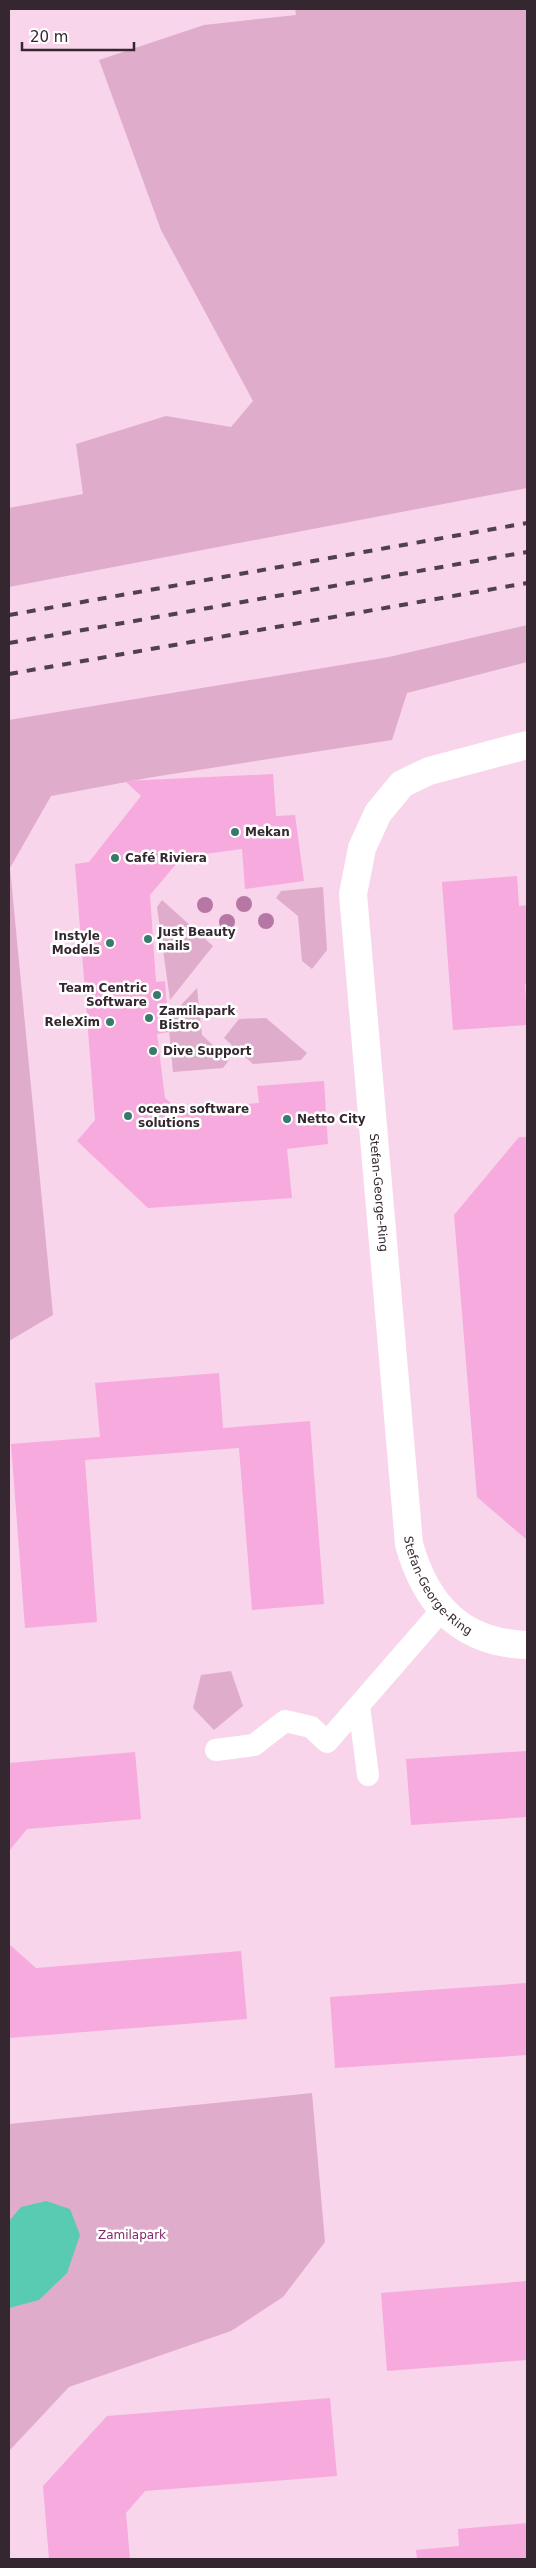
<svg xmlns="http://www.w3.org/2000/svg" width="536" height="2568" font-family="'DejaVu Sans',sans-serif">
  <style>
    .green { fill: #dfaccc }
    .water { fill: #5acbb3 }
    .building { fill: #f7aadd }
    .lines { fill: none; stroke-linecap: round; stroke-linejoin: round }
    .service { stroke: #fff; stroke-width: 22 }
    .minor { stroke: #fff; stroke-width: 28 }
    .rail { stroke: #50404a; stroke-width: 4; stroke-dasharray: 9 9; stroke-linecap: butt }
    .tree { fill: #b677a4 }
    .poi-dot { fill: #387b6c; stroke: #fff; stroke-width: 2 }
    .labels { text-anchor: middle; stroke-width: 5; stroke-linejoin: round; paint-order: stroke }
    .poi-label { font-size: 12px; font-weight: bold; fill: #34272f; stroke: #fff; text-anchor: start }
    .street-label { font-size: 12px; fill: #34272f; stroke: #fff }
    .park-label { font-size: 12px; fill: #802a69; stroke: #fff }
  </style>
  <rect width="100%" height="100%" fill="#f8d5eb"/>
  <path class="green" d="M295 9H527V488L9 587V508L83 494 76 444 166 416 231 427 253 401 161 230 99 60 204 25 296 15Z
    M527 625V662L407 693 392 740 153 777 51 796 10 868 53 1315 9 1341V720L389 657Z
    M323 887 327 950 312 969 302 961 298 916 276 898 281 891Z
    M162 900 213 946 170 1000 157 907Z
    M197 988 202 1035 229 1060 223 1068 173 1072 168 1019Z
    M266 1018 307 1053 301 1060 253 1064 224 1038 239 1019Z
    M231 1671 243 1706 214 1730 193 1708 201 1675Z
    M312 2093 325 2242 283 2297 231 2331 69 2387 9 2451V2124Z"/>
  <path class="water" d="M46 2201 70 2209 80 2235 67 2273 39 2300 9 2308V2221L21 2207Z"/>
  <path class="building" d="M273 774 276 816 295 815 304 881 245 889 242 849 182 857 150 895 156 982 165 981 169 1032 157 1034 165 1098 178 1109 259 1103 257 1086 324 1081 328 1144 287 1149 292 1198 148 1208 77 1141 95 1120 75 864 89 862 141 796 125 781Z
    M517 876 519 906 527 905V984H525L527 1025 453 1030 442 882Z
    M519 1137H527V1540L477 1497 454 1215Z
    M219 1373 223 1428 310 1421 324 1604 252 1610 239 1448 85 1460 97 1622 25 1628 11 1444 100 1437 95 1383Z
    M527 1751V1817L411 1825 406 1759Z
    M135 1752 141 1819 27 1829 9 1851V1763Z
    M9 1944 36 1968 241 1951 247 2019 9 2038Z
    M527 1983V2055L335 2068 330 1997Z
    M527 2281V2360L387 2371 381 2293Z
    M330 2398 337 2476 145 2491 126 2513 130 2559H49L43 2486 107 2416Z
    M527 2523V2559H417L416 2550 459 2546 458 2529Z"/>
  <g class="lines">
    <path class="service" d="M359 1706 368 1775
      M216 1750 254 1745 285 1721 311 1727 327 1742 441 1611"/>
    <path class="minor" id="s1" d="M527 745 429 771 402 784 378 813 362 848 353 894 409 1544C426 1605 461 1643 527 1645"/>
    <path class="rail" d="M9 615 527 523
      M9 643 527 552
      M9 674 527 583"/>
  </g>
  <g class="tree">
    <circle cx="244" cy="904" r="8"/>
    <circle cx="205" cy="905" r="8"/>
    <circle cx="266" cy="921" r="8"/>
    <circle cx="227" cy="922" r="8"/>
  </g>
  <g class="poi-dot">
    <circle cx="235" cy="832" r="5"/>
    <circle cx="115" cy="858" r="5"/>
    <circle cx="148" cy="939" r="5"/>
    <circle cx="110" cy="943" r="5"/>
    <circle cx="157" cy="995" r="5"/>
    <circle cx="149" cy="1018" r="5"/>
    <circle cx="110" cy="1022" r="5"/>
    <circle cx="153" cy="1051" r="5"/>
    <circle cx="128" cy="1116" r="5"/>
    <circle cx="287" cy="1119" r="5"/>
  </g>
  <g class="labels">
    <g class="poi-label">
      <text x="245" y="836">Mekan</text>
      <text x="125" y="862">Café Riviera</text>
      <text x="158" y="936">Just Beauty<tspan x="158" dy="14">nails</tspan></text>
      <text x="100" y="940" text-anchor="end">Instyle<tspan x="100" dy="14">Models</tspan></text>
      <text x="147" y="992" text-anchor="end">Team Centric<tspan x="147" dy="14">Software</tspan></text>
      <text x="159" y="1015">Zamilapark<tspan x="159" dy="14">Bistro</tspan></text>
      <text x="100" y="1026" text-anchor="end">ReleXim</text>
      <text x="163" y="1055">Dive Support</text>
      <text x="138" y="1113">oceans software<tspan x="138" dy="14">solutions</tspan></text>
      <text x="297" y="1123">Netto City</text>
    </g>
    <g class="street-label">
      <text dy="4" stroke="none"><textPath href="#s1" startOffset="554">Stefan-George-Ring</textPath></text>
      <text dy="4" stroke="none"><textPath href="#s1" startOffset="958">Stefan-George-Ring</textPath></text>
    </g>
    <g class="park-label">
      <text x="132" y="2239">Zamilapark</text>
    </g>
  </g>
  <rect width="536" height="2568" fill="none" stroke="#34272f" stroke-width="20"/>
  <path d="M22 42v8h112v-8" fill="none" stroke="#34272f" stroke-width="2.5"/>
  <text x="30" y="42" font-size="15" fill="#34272f" stroke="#ffffff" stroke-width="4" paint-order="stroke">20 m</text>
</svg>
